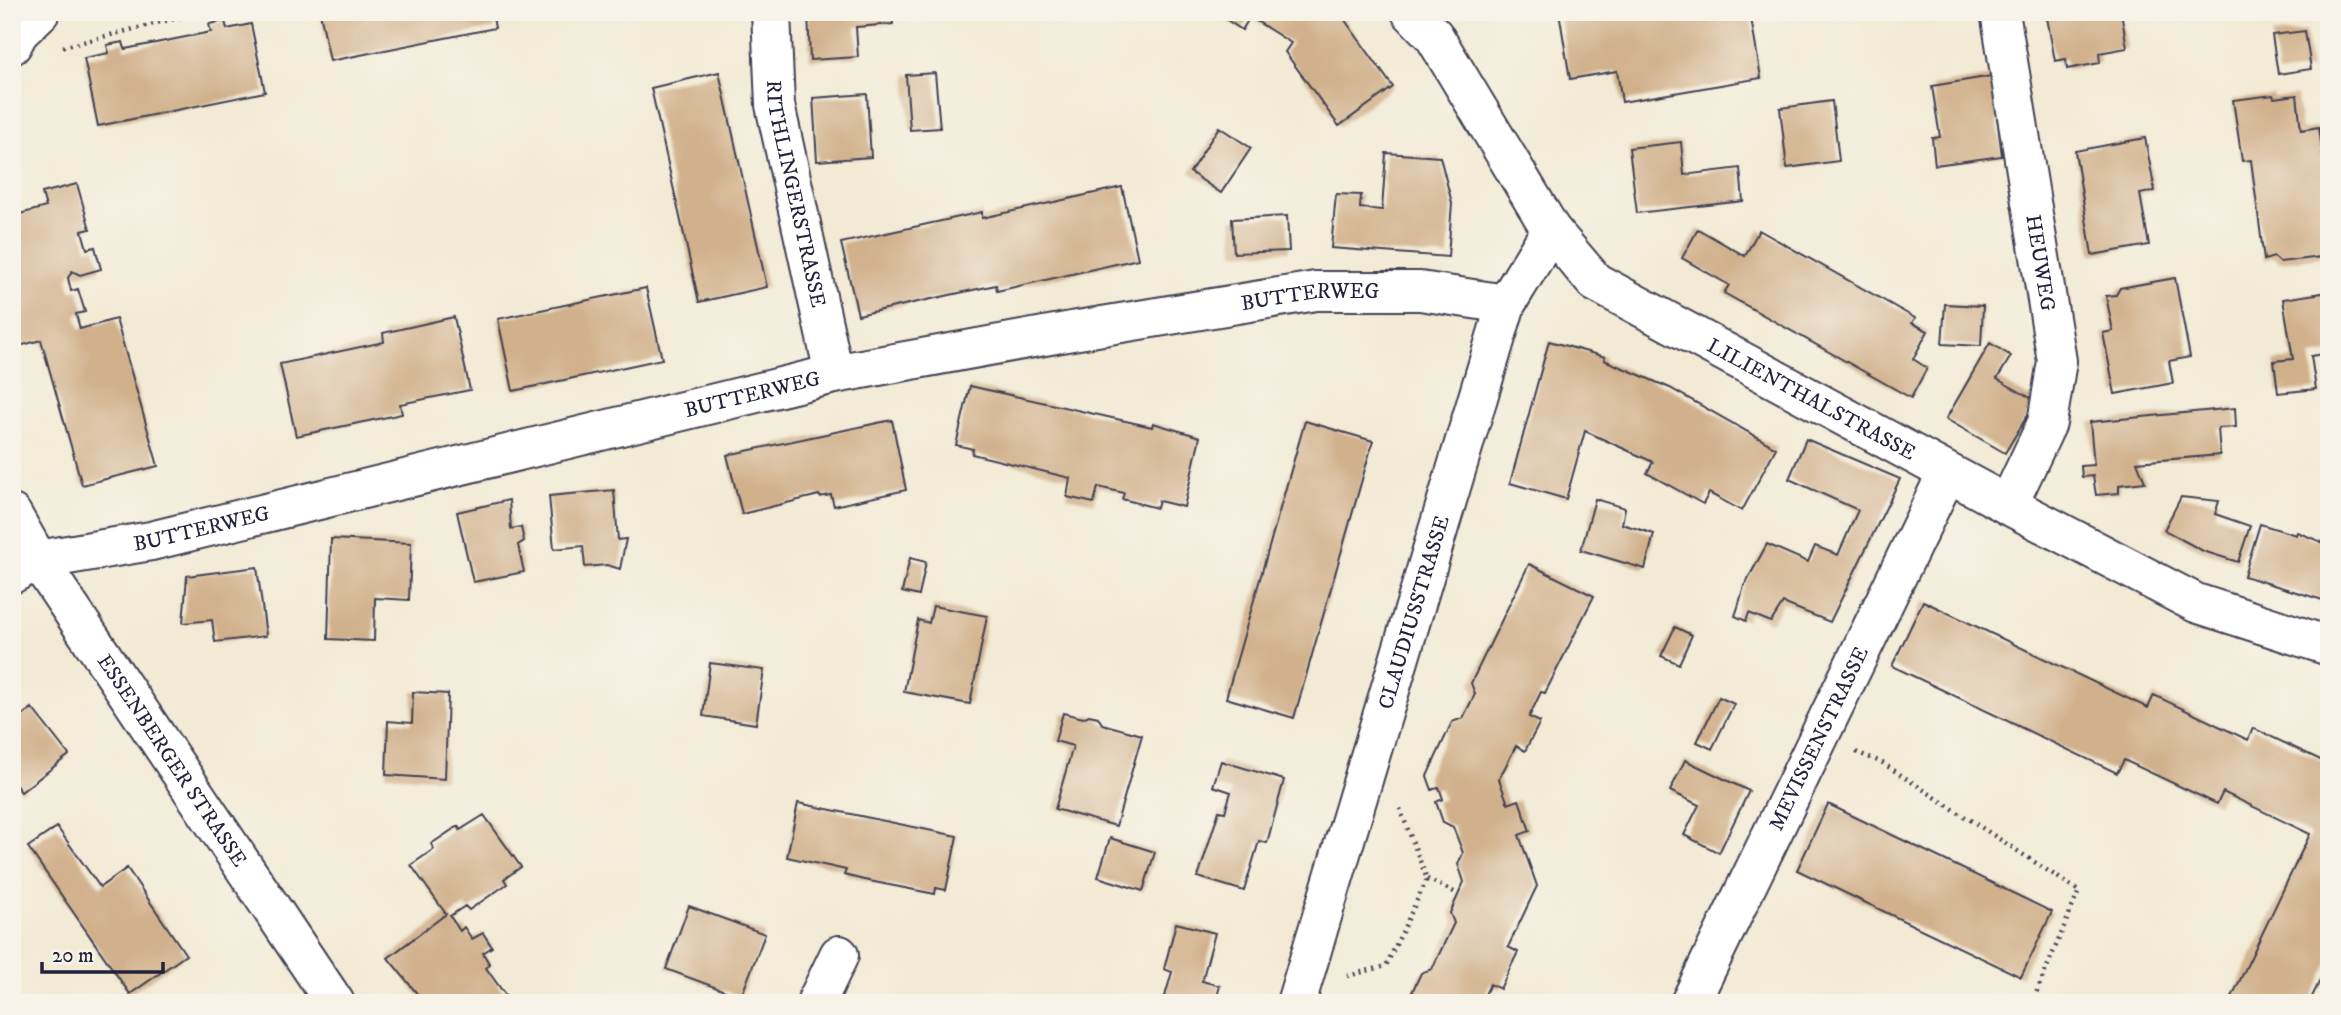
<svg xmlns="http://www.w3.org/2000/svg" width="2341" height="1015" font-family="'IM FELL DW Pica',serif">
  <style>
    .building { fill: #d1b18c }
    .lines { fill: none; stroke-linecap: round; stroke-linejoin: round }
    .minor-casing { stroke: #414052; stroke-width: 42 }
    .path { stroke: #414052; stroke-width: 4.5; stroke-dasharray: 2 5; stroke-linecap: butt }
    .minor { stroke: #fff; stroke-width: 38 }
    .labels { text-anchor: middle; stroke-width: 5; stroke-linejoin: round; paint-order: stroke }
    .street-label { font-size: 21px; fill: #22223b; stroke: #f7f3e8 }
  </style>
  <rect width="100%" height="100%" fill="#f7f3e8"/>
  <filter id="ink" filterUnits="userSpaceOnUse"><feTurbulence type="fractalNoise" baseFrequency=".0143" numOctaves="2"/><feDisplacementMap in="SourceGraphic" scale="14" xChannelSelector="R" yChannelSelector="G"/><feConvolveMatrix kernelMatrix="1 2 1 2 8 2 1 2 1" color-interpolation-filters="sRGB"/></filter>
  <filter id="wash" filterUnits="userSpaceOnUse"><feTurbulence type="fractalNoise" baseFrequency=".00686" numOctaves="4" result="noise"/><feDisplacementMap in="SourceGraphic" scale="28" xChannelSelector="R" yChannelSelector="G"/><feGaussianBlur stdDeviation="1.57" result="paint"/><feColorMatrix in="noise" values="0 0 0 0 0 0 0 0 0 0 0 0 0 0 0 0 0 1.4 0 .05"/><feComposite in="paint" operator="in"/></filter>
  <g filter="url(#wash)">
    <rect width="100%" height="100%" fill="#f2ead5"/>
    <g id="blocks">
      <path class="building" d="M320 12H492L495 28 330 61Z
        M808 12H892L893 24 856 27 858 57 810 60Z
        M1215 12H1339L1393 87 1339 126 1285 52 1291 43 1250 17 1242 30Z
        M1559 12H1750L1761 78 1622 102 1617 71 1570 79Z
        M2046 12H2121L2127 48 2099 53 2100 63 2067 69 2066 59 2055 61Z
        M225 21 227 29 251 24 265 92 98 126 84 58 109 53 107 45 123 42 125 49 211 32 209 24Z
        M2305 31 2311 69 2278 74 2272 35Z
        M719 72 767 287 699 302 651 88Z
        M935 73 940 128 910 130 906 75Z
        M1992 76 2002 156 1935 165 1932 138 1940 137 1932 86Z
        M867 94 871 157 817 161 813 98Z
        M2273 95 2274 98 2297 95 2301 130 2319 127 2329 203V256L2280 262 2274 257 2264 260 2251 160 2242 161 2233 100Z
        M1832 101 1839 161 1787 168 1780 108Z
        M1219 127 1251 148 1221 193 1190 172Z
        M2145 138 2155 191 2140 194 2149 245 2092 255 2075 151Z
        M1681 142 1684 175 1740 168 1743 201 1637 213 1629 148Z
        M1386 153 1440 157 1452 203 1448 257 1331 248 1336 194 1361 195 1360 208 1382 210Z
        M77 184 90 229 82 231 87 249 95 247 101 269 80 275 72 271 68 278 71 291 78 289 85 312 76 314 80 329 116 319 158 466 82 485 41 340 12 348V270L20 268 12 240V216L46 207 42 193Z
        M1122 187 1138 259 997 291 996 285 858 315 841 243 982 212V218Z
        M1287 216 1289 251 1234 253 1232 219Z
        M1698 229 1745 256 1759 230 1915 318 1912 323 1928 331 1913 359 1927 368 1911 398 1724 293 1729 285 1682 258Z
        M2175 278 2190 357 2169 361 2173 383 2115 394 2103 333 2113 331 2106 296 2116 295 2120 288Z
        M646 288 662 359 513 391 498 319Z
        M2329 292V353L2311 356 2316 389 2278 393 2274 361 2293 359 2283 299Z
        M1945 304 1983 306 1981 346 1942 344Z
        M454 317 470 390 400 404 402 414 296 436 280 364 384 342 383 333Z
        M1549 341 1605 357 1604 360 1670 388 1776 448 1742 511 1709 493 1703 504 1647 473 1653 462 1585 431 1566 499 1510 483Z
        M1990 343 2011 356 1997 379 2036 401 2005 453 1946 419Z
        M970 386 1152 427 1153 423 1200 437 1184 507 1159 501 1157 508 1122 499 1124 493 1098 487 1094 503 1067 497 1070 478 972 454 973 449 956 445Z
        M2235 408 2236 427 2218 428 2220 455 2137 462 2145 482 2119 485V493L2096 495 2093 476 2082 477 2081 466 2094 465 2090 422Z
        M892 420 906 490 834 506 831 495 820 497 819 495 742 514 727 455Z
        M1305 421 1373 441 1294 718 1226 698Z
        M1806 439 1900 479 1830 622 1783 603 1771 622 1749 613 1746 621 1735 616 1738 607 1744 586 1767 544 1808 562 1815 546 1838 555 1858 510 1789 479Z
        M614 490 618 540 626 539 620 569 607 565 585 567 583 546 554 549 549 496Z
        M2181 497 2219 501 2215 514 2250 526 2238 562 2203 551 2164 530Z
        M1595 499 1625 508 1622 524 1654 534 1645 569 1581 550Z
        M509 500 511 529 521 527 524 541 518 545 524 572 473 582 457 512Z
        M2260 524 2296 535 2297 532 2329 545V602L2244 576Z
        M331 539 411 543 409 600 375 598 374 641 328 639Z
        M910 558 926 562 919 596 902 592Z
        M1529 564 1594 596 1545 693 1541 692 1529 717 1540 722 1525 751 1516 746 1499 779 1508 804 1519 800 1530 831 1519 835 1537 886 1508 947 1518 952 1500 989 1490 984 1481 1003H1434L1412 992 1421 973 1432 969 1454 923 1450 913 1464 882 1458 864 1463 853 1453 827 1443 822 1436 802 1443 799 1439 787 1432 790 1427 776 1452 722 1463 718 1475 694 1471 683Z
        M257 567 266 636 215 642 212 620 183 623 187 576Z
        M1923 601 2148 708 2154 695 2248 740 2253 728 2329 764V962L2309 1003H2229L2310 834 2223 792 2217 804 2124 760 2117 773 1892 666Z
        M933 606 987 616 970 704 904 692 918 620 929 623Z
        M1675 627 1692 635 1679 664 1661 656Z
        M710 663 764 670 756 724 703 716Z
        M413 692 448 694 445 779 386 775 388 721 412 723Z
        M1719 697 1734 704 1712 749 1697 742Z
        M32 708 69 755 21 792 12 780V723Z
        M1063 713 1083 718 1089 715 1098 717 1102 724 1142 735 1116 826 1055 809 1073 746 1055 741Z
        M1685 760 1749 791 1719 853 1684 835 1699 805 1670 791Z
        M1221 761 1284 780 1267 843 1259 841 1244 891 1198 877 1219 811 1225 812 1231 792 1213 786Z
        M798 803 957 836 946 890 936 888 935 894 864 880 844 875 846 870 787 857Z
        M1828 804 2052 912 2021 977 1797 870Z
        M484 815 521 867 504 879 507 884 469 910 465 906 450 916 460 931 464 927 472 939 483 933 492 947 483 953 490 965 486 968 511 1003H431L428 998 423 1001 388 958 446 914 411 865 434 849 431 844 458 826 460 830Z
        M57 827 100 887 127 868 186 955 130 994 28 847Z
        M1110 838 1155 852 1143 891 1098 877Z
        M689 906 765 934 741 997 666 969Z
        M1176 923 1215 933 1202 981 1220 986 1215 1003H1163L1172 972 1164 969Z"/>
    </g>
  </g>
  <g filter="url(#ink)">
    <use href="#blocks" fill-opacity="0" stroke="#414052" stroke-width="2"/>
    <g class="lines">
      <defs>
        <g id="minor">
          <path id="s1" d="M771 12 775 105 834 374"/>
          <path id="s2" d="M1411 12 1434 36 1551 230 1595 282 2008 505 2196 603 2329 646"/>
          <path id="s3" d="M2000 12 2057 361 2047 423 2008 505"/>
          <path d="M12 45 19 32 40 12"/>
          <path id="s4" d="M12 514 38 560 335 1003"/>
          <path id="s5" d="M12 574 38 560 151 541 834 374 1072 331 1316 291H1420L1506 304"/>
          <path d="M816 1003 839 955"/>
          <path id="s6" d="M1296 1003 1506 304 1551 230"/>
          <path id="s7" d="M1690 1003 1947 473"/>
        </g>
      </defs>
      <use href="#minor" class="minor-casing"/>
      <path class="path" d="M63 47 201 12
        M1856 752 1881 762 2079 891 2032 1003
        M1427 879 1454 892
        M1347 976 1386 966 1427 879 1399 806"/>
      <use href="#minor" class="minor"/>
    </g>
  </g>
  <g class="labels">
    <g class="street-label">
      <text dy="7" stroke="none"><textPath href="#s1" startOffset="184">RITHLINGERSTRASSE</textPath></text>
      <text dy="7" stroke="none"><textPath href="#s3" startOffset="254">HEUWEG</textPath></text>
      <text dy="7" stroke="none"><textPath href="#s5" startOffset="1330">BUTTERWEG</textPath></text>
      <text dy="7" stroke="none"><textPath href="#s5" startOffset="763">BUTTERWEG</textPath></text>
      <text dy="7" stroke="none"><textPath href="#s2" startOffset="574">LILIENTHALSTRASSE</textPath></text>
      <text dy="7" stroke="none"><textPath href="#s5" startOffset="196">BUTTERWEG</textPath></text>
      <text dy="7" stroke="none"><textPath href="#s6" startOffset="408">CLAUDIUSSTRASSE</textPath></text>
      <text dy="7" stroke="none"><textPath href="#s7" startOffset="294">MEVISSENSTRASSE</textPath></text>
      <text dy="7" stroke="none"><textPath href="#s4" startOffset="294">ESSENBERGER STRASSE</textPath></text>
    </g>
  </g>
  <rect width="2341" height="1015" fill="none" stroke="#f7f3e8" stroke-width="42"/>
  <path d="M42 962v10h121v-10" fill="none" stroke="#22223b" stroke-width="3.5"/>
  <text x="52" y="962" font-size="21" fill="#22223b" stroke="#f7f3e8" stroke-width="5" paint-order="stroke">20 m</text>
</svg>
